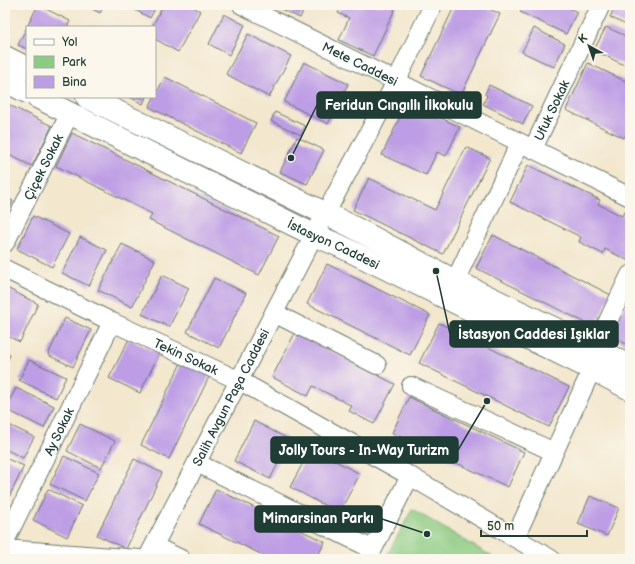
<svg xmlns="http://www.w3.org/2000/svg" width="635" height="564" font-family="'Balsamiq Sans',sans-serif">
  <style>
    .green { fill: #8ccb82; stroke: #56845b }
    .building { fill: #bd9de5 }
    .lines { fill: none; stroke-linecap: round; stroke-linejoin: round }
    .minor-casing { stroke: #69786a; stroke-width: 20 }
    .major-casing { stroke: #69786a; stroke-width: 24 }
    .minor { stroke: #fff; stroke-width: 18 }
    .major { stroke: #fff; stroke-width: 22 }
    .labels { text-anchor: middle; stroke-width: 3; stroke-linejoin: round; paint-order: stroke }
    .street-label { font-size: 13px; fill: #1f3d34; stroke: #fbf7ec }
    .leader { fill: none; stroke: #1f3d34; stroke-width: 1.5 }
    .callout-dot { fill: #1f3d34; stroke: #fbf7ec; stroke-width: 1.5 }
    .callout { fill: #1f3d34; stroke: #1f3d34; stroke-width: 1.5 }
    .callout-label { font-size: 14px; text-anchor: middle; font-weight: bold; fill: #fff }
  </style>
  <rect width="100%" height="100%" fill="#fbf7ec"/>
  <filter id="ink" filterUnits="userSpaceOnUse"><feTurbulence type="fractalNoise" baseFrequency=".025" numOctaves="2"/><feDisplacementMap in="SourceGraphic" scale="8" xChannelSelector="R" yChannelSelector="G"/><feConvolveMatrix kernelMatrix="1 2 1 2 8 2 1 2 1" color-interpolation-filters="sRGB"/></filter>
  <filter id="wash" filterUnits="userSpaceOnUse"><feTurbulence type="fractalNoise" baseFrequency=".012" numOctaves="4" result="noise"/><feDisplacementMap in="SourceGraphic" scale="16" xChannelSelector="R" yChannelSelector="G"/><feGaussianBlur stdDeviation="0.9" result="paint"/><feColorMatrix in="noise" values="0 0 0 0 0 0 0 0 0 0 0 0 0 0 0 0 0 1.4 0 .05"/><feComposite in="paint" operator="in"/></filter>
  <g filter="url(#wash)">
    <rect width="100%" height="100%" fill="#f3e7ce"/>
    <path class="green" d="M412 509 496 559H385Z"/>
    <g id="blocks">
      <path class="building" d="M38 5 70 21 67 27H27V49L18 45Z
        M85 5H104L100 13Z
        M126 5H157L150 18Z
        M163 5H189L200 11 178 52 155 39V27H152Z
        M272 5H306L300 18Z
        M342 5H397L373 56 339 40 349 18 338 13Z
        M455 5H480L500 14 461 95 421 76Z
        M523 5H563L577 12 566 34 520 12Z
        M616 5H630V27L610 17Z
        M224 14 245 25 229 55 209 44Z
        M606 27 630 38V68L594 50Z
        M534 28 565 44 554 67 522 52Z
        M248 34 291 56 269 97 226 74Z
        M304 62 348 84 328 124 284 102Z
        M588 63 625 81 630 71V124L624 138 566 110Z
        M165 77 256 123 241 153 149 107Z
        M489 85 532 106 523 124 483 104 487 96 485 94Z
        M129 97H146L143 104Z
        M407 102 460 127 446 156 437 152 426 175 382 155Z
        M5 103 52 126 32 166 5 153Z
        M275 112 305 126 301 135 271 121Z
        M72 133 279 236 259 275 149 220 152 214 56 166Z
        M297 137 324 150 307 184 280 172Z
        M466 147 490 158 443 254 353 210 369 178 435 210Z
        M528 165 600 200 598 204 622 216 624 212 630 215 629 261 605 249 603 254 579 242 581 237 510 202Z
        M5 197 13 201 5 218Z
        M33 216 69 234 52 267 17 249Z
        M493 235 611 295 594 327 476 268Z
        M80 237 107 250 89 286 62 273Z
        M122 244 155 260 132 307 98 290Z
        M327 264 430 315 410 355 307 304Z
        M162 275 189 288 169 327 142 314Z
        M214 278 246 293 219 348 187 332Z
        M5 287 38 304 20 342 5 335Z
        M627 301 630 303V346L609 335Z
        M65 318 91 330 73 367 48 355Z
        M439 323 569 387 549 427 419 363Z
        M295 333 395 384 374 424 349 411 352 406 313 386 308 396 272 377Z
        M129 339 159 354 140 393 109 378Z
        M5 352 10 355 5 366Z
        M29 360 66 377 56 398 19 380Z
        M182 361 210 375 169 459 141 445Z
        M16 388 54 406 44 428 5 409Z
        M409 397 524 452 508 487 392 433Z
        M254 421 290 440 270 479 234 461Z
        M5 423 34 437 23 458 5 449Z
        M80 424 115 441 101 468 67 451Z
        M311 448 360 474 339 513 290 487Z
        M64 456 99 473 85 501 50 484Z
        M5 458 24 466 9 497 5 496Z
        M134 459 162 473 126 549 97 535Z
        M48 489 82 506 67 537 33 520Z
        M216 489 325 542 316 559H271L199 524Z
        M590 496 619 508 607 536 578 524Z"/>
    </g>
  </g>
  <g filter="url(#ink)">
    <use href="#blocks" fill-opacity="0" stroke="#69786a" stroke-width="1"/>
    <g class="lines">
      <defs>
        <g id="minor">
          <path id="s1" d="M242 5 630 197"/>
          <path id="s2" d="M533 149 601 5"/>
          <path id="s3" d="M5 243 70 113"/>
          <path id="s4" d="M5 269 112 322 240 381 410 476 551 559"/>
          <path d="M455 281 520 143"/>
          <path d="M274 313 377 365"/>
          <path d="M595 348 630 275"/>
          <path d="M411 386 554 452"/>
          <path d="M197 463 372 549"/>
          <path d="M515 538 592 369"/>
          <path id="s5" d="M5 541 112 322"/>
          <path d="M154 546 181 559"/>
          <path d="M5 549 140 559"/>
          <path id="s6" d="M147 559 314 235 396 82 433 5"/>
          <path d="M368 559 410 476"/>
        </g>
        <g id="major">
          <path d="M5 57 27 68"/>
          <path d="M5 81 27 92"/>
          <path id="s7" d="M37 97 314 235 338 245 592 369 630 389"/>
          <path d="M87 97 349 225 455 281 595 348 630 367"/>
        </g>
      </defs>
      <use href="#minor" class="minor-casing"/>
      <use href="#major" class="major-casing"/>
      <use href="#minor" class="minor"/>
      <use href="#major" class="major"/>
    </g>
  </g>
  <g class="labels">
    <g class="street-label">
      <text dy="5" stroke="none"><textPath href="#s1" startOffset="132">Mete Caddesi</textPath></text>
      <text dy="5" stroke="none"><textPath href="#s2" startOffset="43">Ufuk Sokak</textPath></text>
      <text dy="5" stroke="none"><textPath href="#s3" startOffset="85">Çiçek Sokak</textPath></text>
      <text dy="5" stroke="none"><textPath href="#s7" startOffset="331">İstasyon Caddesi</textPath></text>
      <text dy="5" stroke="none"><textPath href="#s4" startOffset="201">Tekin Sokak</textPath></text>
      <text dy="5" stroke="none"><textPath href="#s6" startOffset="182">Salih Avgun Paşa Caddesi</textPath></text>
      <text dy="5" stroke="none"><textPath href="#s5" startOffset="122">Ay Sokak</textPath></text>
    </g>
  </g>
  <path class="leader" d="M291 158L317 105M436 271L450 334M487 401L458 450M427 534L382 519"/>
  <g class="callout-dot">
    <circle cx="291" cy="158" r="4"/>
    <circle cx="436" cy="271" r="4"/>
    <circle cx="487" cy="401" r="4"/>
    <circle cx="427" cy="534" r="4"/>
  </g>
  <g class="callout">
    <rect x="317" y="92" width="164" height="26" rx="4"/>
    <rect x="450" y="321" width="168" height="26" rx="4"/>
    <rect x="271" y="437" width="187" height="26" rx="4"/>
    <rect x="255" y="506" width="127" height="26" rx="4"/>
  </g>
  <g class="callout-label">
    <text x="399" y="110">Feridun Cıngıllı İlkokulu</text>
    <text x="534" y="339">İstasyon Caddesi Işıklar</text>
    <text x="364" y="455">Jolly Tours - In-Way Turizm</text>
    <text x="318" y="523">Mimarsinan Parkı</text>
  </g>
  <rect width="635" height="564" fill="none" stroke="#fbf7ec" stroke-width="20"/>
  <rect x="26" y="26" width="130" height="72" fill="#fbf7ec" stroke="#a3ada2"/>
  <rect x="34" y="39" width="20" height="6" fill="#ffffff" stroke="#a3ada2"/>
  <text x="62" y="46" font-size="12" fill="#1f3d34">Yol</text>
  <rect x="34" y="56" width="20" height="12" fill="#8ccb82" stroke="#a3ada2"/>
  <text x="62" y="66" font-size="12" fill="#1f3d34">Park</text>
  <rect x="34" y="76" width="20" height="12" fill="#bd9de5" stroke="#a3ada2"/>
  <text x="62" y="86" font-size="12" fill="#1f3d34">Bina</text>
  <g transform="translate(589 46) rotate(320)" stroke="#fbf7ec" stroke-width="3" paint-order="stroke">
  <path d="M0-3L7 15L0 10L-7 15Z" fill="#1f3d34"/>
  <text y="-6" font-size="11" font-weight="bold" text-anchor="middle" fill="#1f3d34">K</text>
  </g>
  <path d="M481 530v6h106v-6" fill="none" stroke="#1f3d34" stroke-width="2"/>
  <text x="487" y="530" font-size="12" fill="#1f3d34" stroke="#fbf7ec" stroke-width="3" paint-order="stroke">50 m</text>
</svg>
